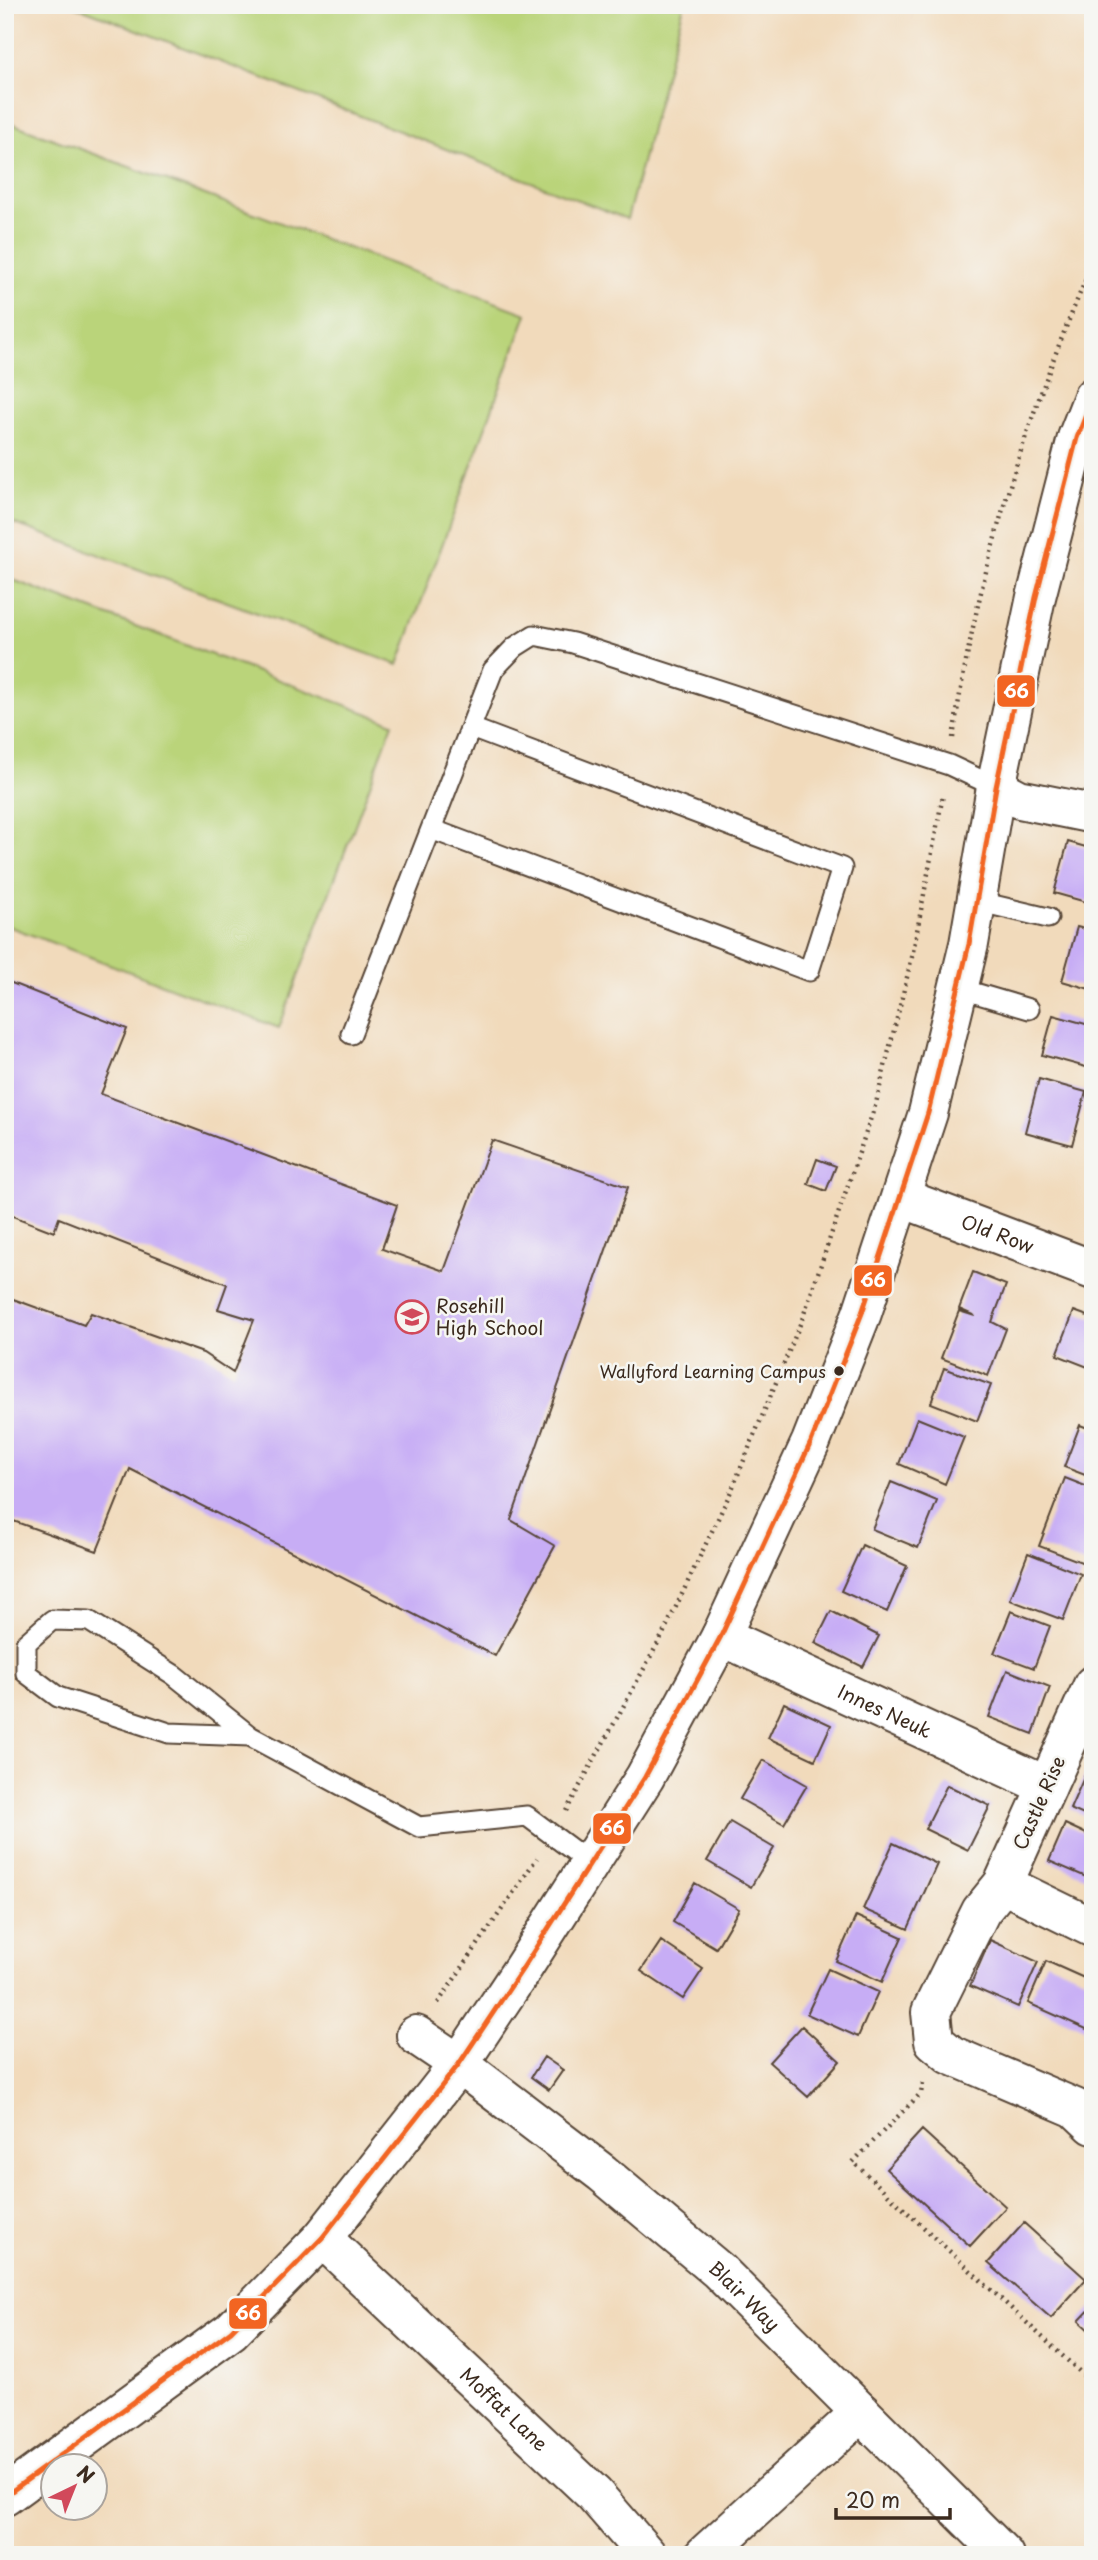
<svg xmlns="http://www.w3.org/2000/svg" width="1098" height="2560" font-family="'Playpen Sans',sans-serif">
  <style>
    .green { fill: #bad47a; stroke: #7a7f4c; stroke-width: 2 }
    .building { fill: #c7adf5 }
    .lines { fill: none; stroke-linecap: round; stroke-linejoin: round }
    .service-casing { stroke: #564436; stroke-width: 23 }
    .minor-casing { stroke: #564436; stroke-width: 42 }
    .tertiary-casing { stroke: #564436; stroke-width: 42 }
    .path { stroke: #564436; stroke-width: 4.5; stroke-dasharray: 2 5; stroke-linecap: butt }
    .service { stroke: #fff; stroke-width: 19 }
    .minor { stroke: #fff; stroke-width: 38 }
    .tertiary { stroke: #fff; stroke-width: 38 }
    .bus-1-casing { stroke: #f6f6f2; stroke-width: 10 }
    .bus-1 { stroke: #f26522; stroke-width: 5 }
    .bus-dot { fill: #3b2a1e; stroke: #f6f6f2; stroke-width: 2.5 }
    .labels { text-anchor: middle; stroke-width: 5; stroke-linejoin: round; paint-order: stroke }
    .bus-label { font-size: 17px; fill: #3b2a1e; stroke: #f6f6f2; text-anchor: end }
    .street-label { font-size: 19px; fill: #3b2a1e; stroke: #f6f6f2 }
    .poi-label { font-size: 19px; fill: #3b2a1e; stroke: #f6f6f2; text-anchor: start }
    .line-badge { stroke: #f6f6f2; stroke-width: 2.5 }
    .badge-label { font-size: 19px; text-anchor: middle; font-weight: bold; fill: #fff }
  </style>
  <rect width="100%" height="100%" fill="#f6f6f2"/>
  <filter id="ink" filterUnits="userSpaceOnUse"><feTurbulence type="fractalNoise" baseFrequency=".0143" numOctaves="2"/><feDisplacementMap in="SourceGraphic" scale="14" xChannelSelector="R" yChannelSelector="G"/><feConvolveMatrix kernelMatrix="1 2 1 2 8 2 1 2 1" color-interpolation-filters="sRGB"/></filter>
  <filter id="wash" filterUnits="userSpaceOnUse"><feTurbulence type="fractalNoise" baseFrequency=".00686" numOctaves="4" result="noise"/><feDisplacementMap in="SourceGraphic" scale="28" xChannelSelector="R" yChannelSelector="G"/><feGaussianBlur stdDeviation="1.57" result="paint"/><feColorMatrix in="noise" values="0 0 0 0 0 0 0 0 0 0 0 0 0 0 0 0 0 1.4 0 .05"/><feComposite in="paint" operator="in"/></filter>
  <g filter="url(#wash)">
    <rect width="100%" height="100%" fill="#f1dabb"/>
    <path class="green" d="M73 5H684L627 219Z
      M5 121 527 314 398 665 5 520Z
      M5 577 393 723 279 1028 5 925Z"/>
    <g id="blocks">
      <path class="building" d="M1068 842 1093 849V904L1054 893Z
        M1077 927 1093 931V990L1062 981Z
        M9 982 127 1029 101 1094 397 1205 382 1249 444 1271 492 1140 628 1187 511 1520 555 1546 495 1656 130 1469 97 1551 5 1518V1296L84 1325 91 1313 203 1353 233 1373 254 1320 218 1309 227 1284 59 1218 54 1232 5 1213V988Z
        M1053 1015 1093 1026V1069L1042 1055Z
        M1039 1079 1086 1092 1072 1145 1025 1132Z
        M817 1159 836 1166 826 1191 808 1184Z
        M973 1272 1006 1285 992 1322 1006 1329 988 1376 941 1358 959 1311 975 1316 959 1309Z
        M1074 1311 1093 1318V1369L1057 1355Z
        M944 1368 991 1385 977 1421 931 1403Z
        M917 1418 964 1437 945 1484 899 1464Z
        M1080 1425 1093 1430V1478L1064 1467Z
        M1065 1478 1093 1489V1540L1084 1563 1039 1546Z
        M891 1482 937 1501 918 1548 872 1529Z
        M862 1545 907 1566 887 1612 841 1591Z
        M1028 1553 1081 1574 1063 1620 1010 1600Z
        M831 1611 879 1636 863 1667 815 1643Z
        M1011 1611 1050 1626 1034 1668 994 1653Z
        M1007 1670 1050 1687 1033 1734 989 1717Z
        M784 1703 831 1725 815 1760 768 1738Z
        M1093 1757V1819L1070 1809Z
        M763 1760 807 1785 784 1824 740 1799Z
        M947 1785 990 1806 968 1850 925 1829Z
        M730 1822 774 1848 751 1887 707 1861Z
        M1065 1824 1093 1837V1880L1049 1861Z
        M893 1843 937 1864 908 1929 863 1909Z
        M695 1883 739 1909 716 1948 673 1922Z
        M856 1916 902 1937 882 1982 836 1961Z
        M990 1940 1038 1962 1018 2007 970 1986Z
        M661 1941 703 1969 683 1999 641 1971Z
        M1046 1961 1093 1982V2032L1028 2003Z
        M828 1969 878 1992 858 2037 807 2014Z
        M802 2026 840 2061 808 2097 769 2062Z
        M544 2057 563 2070 549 2090 531 2077Z
        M922 2130 1006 2207 970 2246 886 2169Z
        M1024 2223 1086 2279 1051 2318 988 2263Z
        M1093 2306V2334L1079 2321Z"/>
    </g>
  </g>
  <g filter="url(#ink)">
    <use href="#blocks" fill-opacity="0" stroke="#564436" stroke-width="2"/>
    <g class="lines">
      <defs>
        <path id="service" d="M431 829 809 971 842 868 471 728
          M976 901 1048 918
          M958 988 1029 1009
          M351 1034 493 670 515 647 534 635 573 643 949 765 996 787
          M250 1736 174 1675 89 1621 52 1620 26 1643V1673L58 1697 169 1733 250 1736 419 1827 527 1816 590 1863"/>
        <g id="minor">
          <path d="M996 787 1019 799 1093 814"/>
          <path id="s1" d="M902 1198 1093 1270"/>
          <path id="s2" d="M721 1636 1047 1786"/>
          <path d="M1093 1685 1003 1884 981 1911 931 2012 934 2041 951 2055 1075 2108 1093 2125"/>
          <path d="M1003 1884 1093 1928"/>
          <path id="s3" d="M416 2035 459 2064 602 2173 719 2271 1004 2555"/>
          <path id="s4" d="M322 2238 594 2494 647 2555"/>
          <path d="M704 2555 861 2412"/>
        </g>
        <path id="tertiary" d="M5 2496 231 2331 322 2238 459 2064 523 1968 645 1777 721 1636 811 1442 862 1313 928 1113 969 944 996 787 1036 597 1077 438 1093 397"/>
      </defs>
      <use href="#service" class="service-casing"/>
      <use href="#minor" class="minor-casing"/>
      <use href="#tertiary" class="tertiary-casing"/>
      <path class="path" d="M953 738C977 573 1026 416 1093 263
        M566 1811 663 1634 733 1487 803 1317 876 1103 912 957 943 795
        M438 2003 537 1858
        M923 2083 921 2093 853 2162 1093 2384"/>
      <use href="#service" class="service"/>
      <use href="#minor" class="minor"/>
      <use href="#tertiary" class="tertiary"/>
      <defs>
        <path id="bus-1" d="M5 2496 231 2331 322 2238 459 2064 523 1968 645 1777 721 1636 811 1442 862 1313 928 1113 969 944 996 787 1036 597 1077 438 1093 397"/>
      </defs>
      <use href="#bus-1" class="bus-1-casing"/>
      <use href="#bus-1" class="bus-1"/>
    </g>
  </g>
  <defs>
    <symbol id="school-ring" viewBox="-11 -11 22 22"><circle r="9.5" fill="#f6f6f2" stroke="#d1495b" stroke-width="1.5"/><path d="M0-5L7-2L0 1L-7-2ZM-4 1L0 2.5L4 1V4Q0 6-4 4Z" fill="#d1495b"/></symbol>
  </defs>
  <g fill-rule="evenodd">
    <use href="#school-ring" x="393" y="1298" width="38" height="38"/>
  </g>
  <circle class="bus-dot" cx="839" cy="1371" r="6"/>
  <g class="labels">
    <g class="bus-label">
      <text x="826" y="1378">Wallyford Learning Campus</text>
    </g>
    <g class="street-label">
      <text dy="7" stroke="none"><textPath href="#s1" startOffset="102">Old Row</textPath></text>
      <text dy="7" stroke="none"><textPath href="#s2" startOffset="180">Innes Neuk</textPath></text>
      <text transform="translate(1039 1803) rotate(-66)" y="7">Castle Rise</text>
      <text dy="7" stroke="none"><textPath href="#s3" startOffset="420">Blair Way</textPath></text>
      <text dy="7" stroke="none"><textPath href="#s4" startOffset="250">Moffat Lane</textPath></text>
    </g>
    <g class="poi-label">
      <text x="436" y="1313">Rosehill<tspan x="436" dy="22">High School</tspan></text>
    </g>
  </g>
  <g class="line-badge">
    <rect x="996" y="674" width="40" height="34" rx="7" fill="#f26522"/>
    <rect x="853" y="1264" width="40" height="33" rx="7" fill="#f26522"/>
    <rect x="592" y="1812" width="40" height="33" rx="7" fill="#f26522"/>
    <rect x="228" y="2297" width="40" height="33" rx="7" fill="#f26522"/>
  </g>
  <g class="badge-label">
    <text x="1016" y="698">66</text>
    <text x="873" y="1287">66</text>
    <text x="612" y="1835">66</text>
    <text x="248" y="2320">66</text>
  </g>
  <rect width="1098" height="2560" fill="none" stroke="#f6f6f2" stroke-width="28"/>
  <g transform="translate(74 2487) rotate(43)"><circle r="33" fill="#f6f6f2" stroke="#aba49d" stroke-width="2"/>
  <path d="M0-5L12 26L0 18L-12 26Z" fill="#d1495b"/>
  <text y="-10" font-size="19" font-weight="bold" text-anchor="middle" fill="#3b2a1e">N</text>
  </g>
  <path d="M836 2508v10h114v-10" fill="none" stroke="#3b2a1e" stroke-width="3.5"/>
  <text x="846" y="2508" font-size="21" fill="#3b2a1e" stroke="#f6f6f2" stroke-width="5" paint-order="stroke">20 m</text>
</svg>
